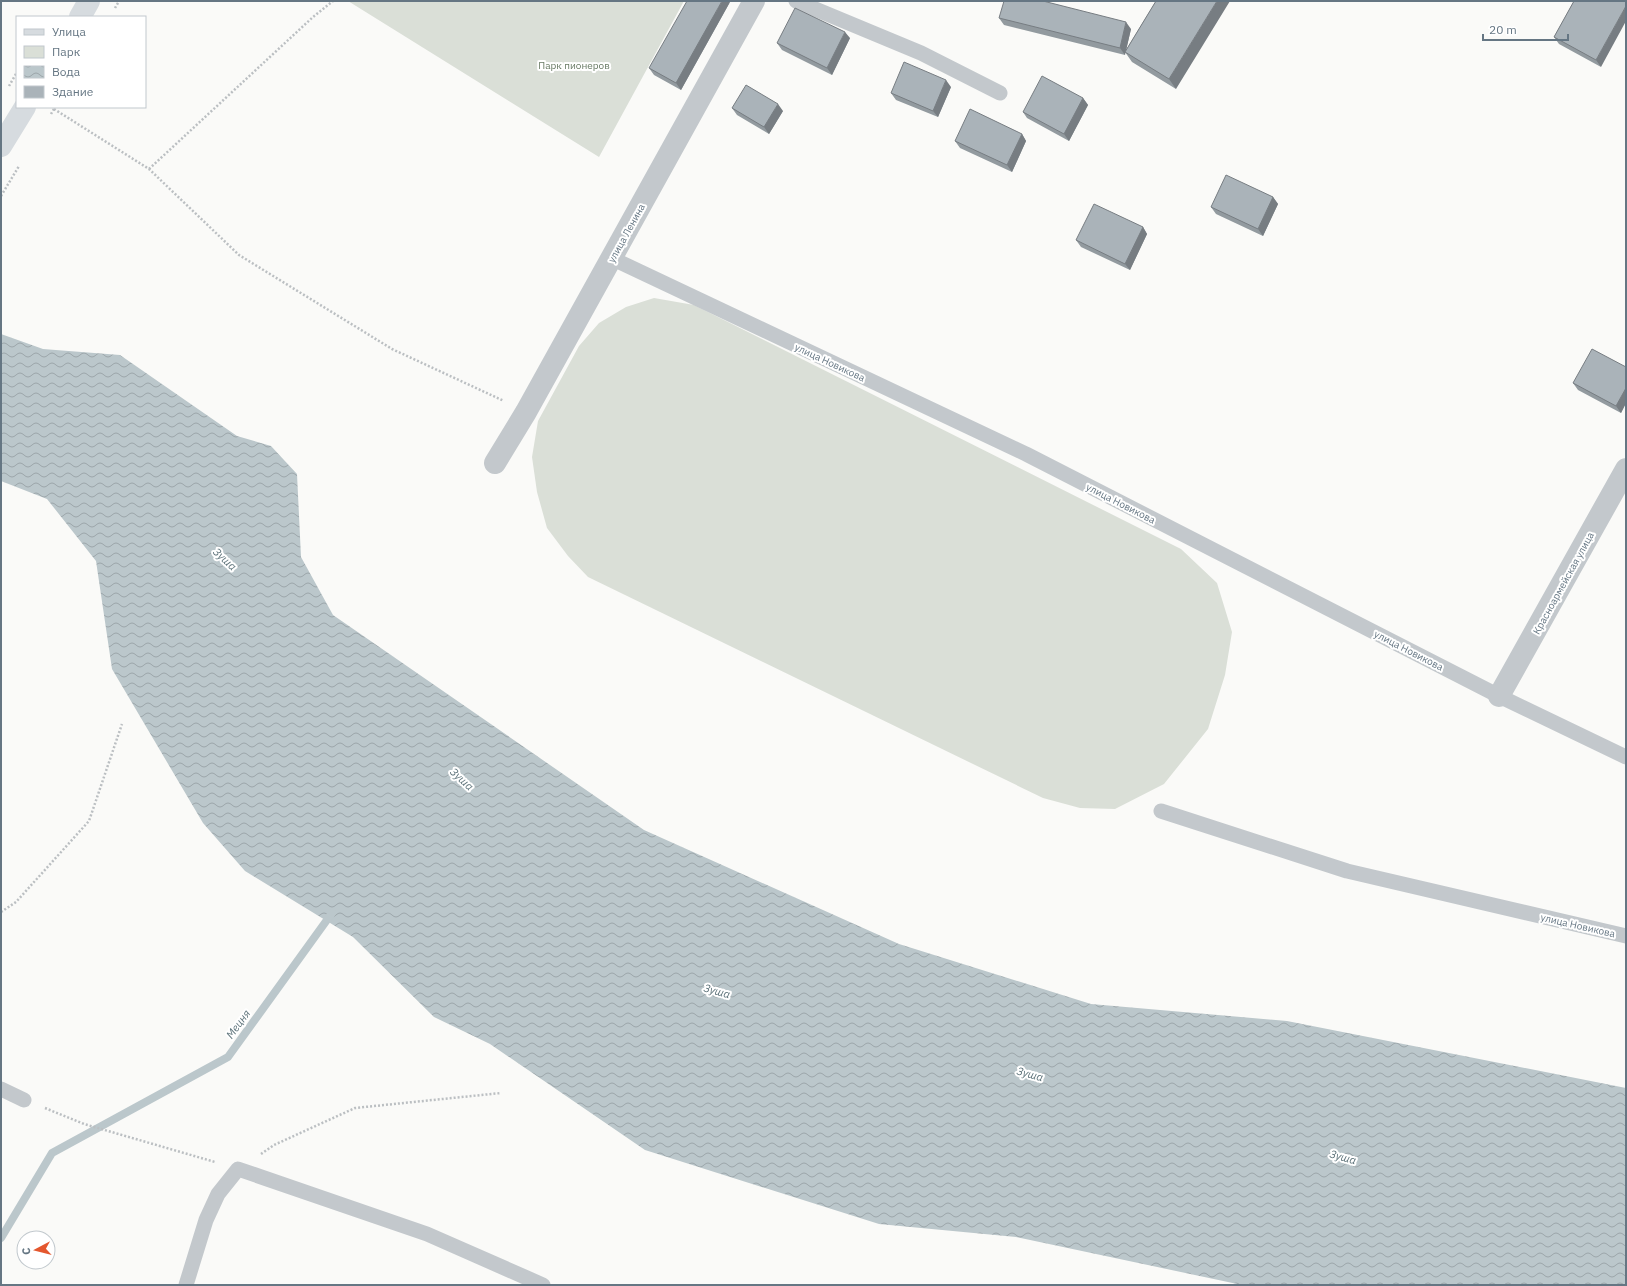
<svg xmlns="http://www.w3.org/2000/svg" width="1627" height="1286" font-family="'IBM Plex Sans',sans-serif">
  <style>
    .green { fill: #dadfd7 }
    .water { fill: url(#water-waves) }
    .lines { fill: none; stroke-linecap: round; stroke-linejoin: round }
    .stream { stroke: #bbc7cb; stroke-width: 8 }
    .path { stroke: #bbbfc2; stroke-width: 2.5; stroke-dasharray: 2 2; stroke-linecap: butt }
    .service { stroke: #c3c8cc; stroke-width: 15 }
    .minor { stroke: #c3c8cc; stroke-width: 22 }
    .primary { stroke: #d6dbdf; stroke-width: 22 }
    .wall { fill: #929a9f }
    .shaded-wall { fill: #777d82 }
    .building { fill: #aab3b9; stroke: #777d82 }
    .labels { text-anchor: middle; stroke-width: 4; stroke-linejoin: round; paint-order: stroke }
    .park-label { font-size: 10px; fill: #687a64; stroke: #fff }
    .street-label { font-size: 10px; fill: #657683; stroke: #fff }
    .water-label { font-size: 11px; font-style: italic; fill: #60757c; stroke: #fff }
  </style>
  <defs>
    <pattern id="water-waves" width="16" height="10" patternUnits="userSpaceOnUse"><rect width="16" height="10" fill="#bbc7cb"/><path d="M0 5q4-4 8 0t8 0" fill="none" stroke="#9ca6aa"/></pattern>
  </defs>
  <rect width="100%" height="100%" fill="#fafaf8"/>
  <path class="green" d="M348 1H684L599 157Z
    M654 298 694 305 1181 549 1217 583 1232 632 1225 675 1208 729 1164 784 1115 809 1080 808 1043 798 588 577 568 556 547 528 537 492 532 457 538 421 579 346 599 323 626 307Z"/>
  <path class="water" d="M1 334 43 349 120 355 237 436 271 446 297 474 301 557 333 615 644 830 899 944 1091 1004 1287 1021 1626 1088V1285H1242L1016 1237 879 1224 645 1150 490 1044 434 1017 353 937 245 871 203 823 112 669 96 561 47 499 1 481Z"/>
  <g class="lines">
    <path class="stream" d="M1 1238 52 1153 228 1057 332 913"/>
    <path class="path" d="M115 8 119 1
      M9 86 17 72
      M54 109 149 169 239 255 392 349 504 401
      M51 114 55 107
      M149 169 313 17 333 1
      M1 196 19 166
      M1 912 16 902 89 821 122 724
      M45 1108 84 1124 215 1162
      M261 1154 274 1145 355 1108 501 1093"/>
    <path class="service" d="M796 1 921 53 1000 93
      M611 258 1026 454 1499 696 1626 757
      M1161 811 1347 871 1626 936
      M1 1089 24 1100
      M186 1285 206 1220 218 1194 238 1169 427 1234 543 1285"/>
    <path class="minor" d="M495 463 526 412 754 1
      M1499 696 1626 469"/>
    <path class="primary" d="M80 17 89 1
      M1 146 25 107"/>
  </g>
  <path class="wall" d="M1156 1 1176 89 1132 62 1125 52V55L1004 25 999 18 1131 29 1126 50Z
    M1574 1 1601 67 1559 44 1554 37Z
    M730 2 681 90 654 75 649 68Z
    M850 38 832 75 782 50 777 43Z
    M951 87 938 117 896 100 891 93Z
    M1083 98 1088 105 1069 141 1027 118 1023 112Z
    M732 108 783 111 769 134 737 115Z
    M1022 134 1026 141 1012 172 960 148 955 141Z
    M1273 197 1278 204 1263 236 1216 214 1211 207Z
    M1143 227 1147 234 1130 270 1081 247 1076 240Z
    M1626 367V403L1621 413 1578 390 1573 383Z"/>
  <path class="shaded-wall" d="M722 1H729L730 2 681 90 676 83Z
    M1217 1H1230L1176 89 1169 79Z
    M1626 6V21L1601 67 1596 60Z
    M1126 22 1131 29 1125 55 1120 48Z
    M845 32 850 38 832 75 827 68Z
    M946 80 951 87 938 117 933 111Z
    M1083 98 1088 105 1069 141 1064 134Z
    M778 104 783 111 769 134 764 127Z
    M1022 134 1026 141 1012 172 1007 165Z
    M1273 197 1278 204 1263 236 1258 229Z
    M1143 227 1147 234 1130 270 1125 264Z
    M1626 388V403L1621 413 1616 406Z"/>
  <path class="building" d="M687 1H722L676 83 649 68Z
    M1004 1H1043L1126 22 1120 48 999 18Z
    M1156 1H1217L1169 79 1125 52Z
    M1574 1H1626V6L1596 60 1554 37Z
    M795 8 845 32 827 68 777 43Z
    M904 62 946 80 933 111 891 93Z
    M1042 76 1083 98 1064 134 1023 112Z
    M746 85 778 104 764 127 732 108Z
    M970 109 1022 134 1007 165 955 141Z
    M1226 175 1273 197 1258 229 1211 207Z
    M1094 204 1143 227 1125 264 1076 240Z
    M1592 349 1626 367V388L1616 406 1573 383Z"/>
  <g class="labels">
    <g class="park-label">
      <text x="574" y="69">Парк пионеров</text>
    </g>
    <g class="street-label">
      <text transform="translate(626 233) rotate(-61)" y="4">улица Ленина</text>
      <text transform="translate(830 362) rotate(25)" y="4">улица Новикова</text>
      <text transform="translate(1121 503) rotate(27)" y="4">улица Новикова</text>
      <text transform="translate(1563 583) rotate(-61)" y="4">Красноармейская улица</text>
      <text transform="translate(1409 650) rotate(27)" y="4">улица Новикова</text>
      <text transform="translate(1578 925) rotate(13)" y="4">улица Новикова</text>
    </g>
    <g class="water-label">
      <text transform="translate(225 559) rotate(43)" y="4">Зуша</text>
      <text transform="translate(462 779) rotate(43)" y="4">Зуша</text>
      <text transform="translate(717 991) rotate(15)" y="4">Зуша</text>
      <text transform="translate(238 1024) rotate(-54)" y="4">Мецня</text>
      <text transform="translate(1030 1074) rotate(15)" y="4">Зуша</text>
      <text transform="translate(1343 1157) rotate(15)" y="4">Зуша</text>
    </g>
  </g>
  <rect width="1627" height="1286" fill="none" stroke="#657683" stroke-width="4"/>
  <rect x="16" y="16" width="130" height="92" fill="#ffffff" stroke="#c1c8cd"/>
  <rect x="24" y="29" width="20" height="6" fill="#d6dbdf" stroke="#c1c8cd"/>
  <text x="52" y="36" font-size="12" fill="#657683">Улица</text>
  <rect x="24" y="46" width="20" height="12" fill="#dadfd7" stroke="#c1c8cd"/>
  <text x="52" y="56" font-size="12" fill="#657683">Парк</text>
  <rect x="24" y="66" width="20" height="12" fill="url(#water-waves)" stroke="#c1c8cd"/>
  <text x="52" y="76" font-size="12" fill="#657683">Вода</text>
  <rect x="24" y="86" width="20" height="12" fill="#aab3b9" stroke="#c1c8cd"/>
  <text x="52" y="96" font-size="12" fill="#657683">Здание</text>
  <g transform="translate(36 1250) rotate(263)"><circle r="19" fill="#ffffff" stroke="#c1c8cd"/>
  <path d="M0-3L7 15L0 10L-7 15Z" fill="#e4572e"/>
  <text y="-6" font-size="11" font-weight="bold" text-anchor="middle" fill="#657683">С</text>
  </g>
  <path d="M1483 34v6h85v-6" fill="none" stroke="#657683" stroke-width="2"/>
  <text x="1489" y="34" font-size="12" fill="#657683" stroke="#ffffff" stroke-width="3" paint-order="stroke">20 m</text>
</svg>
